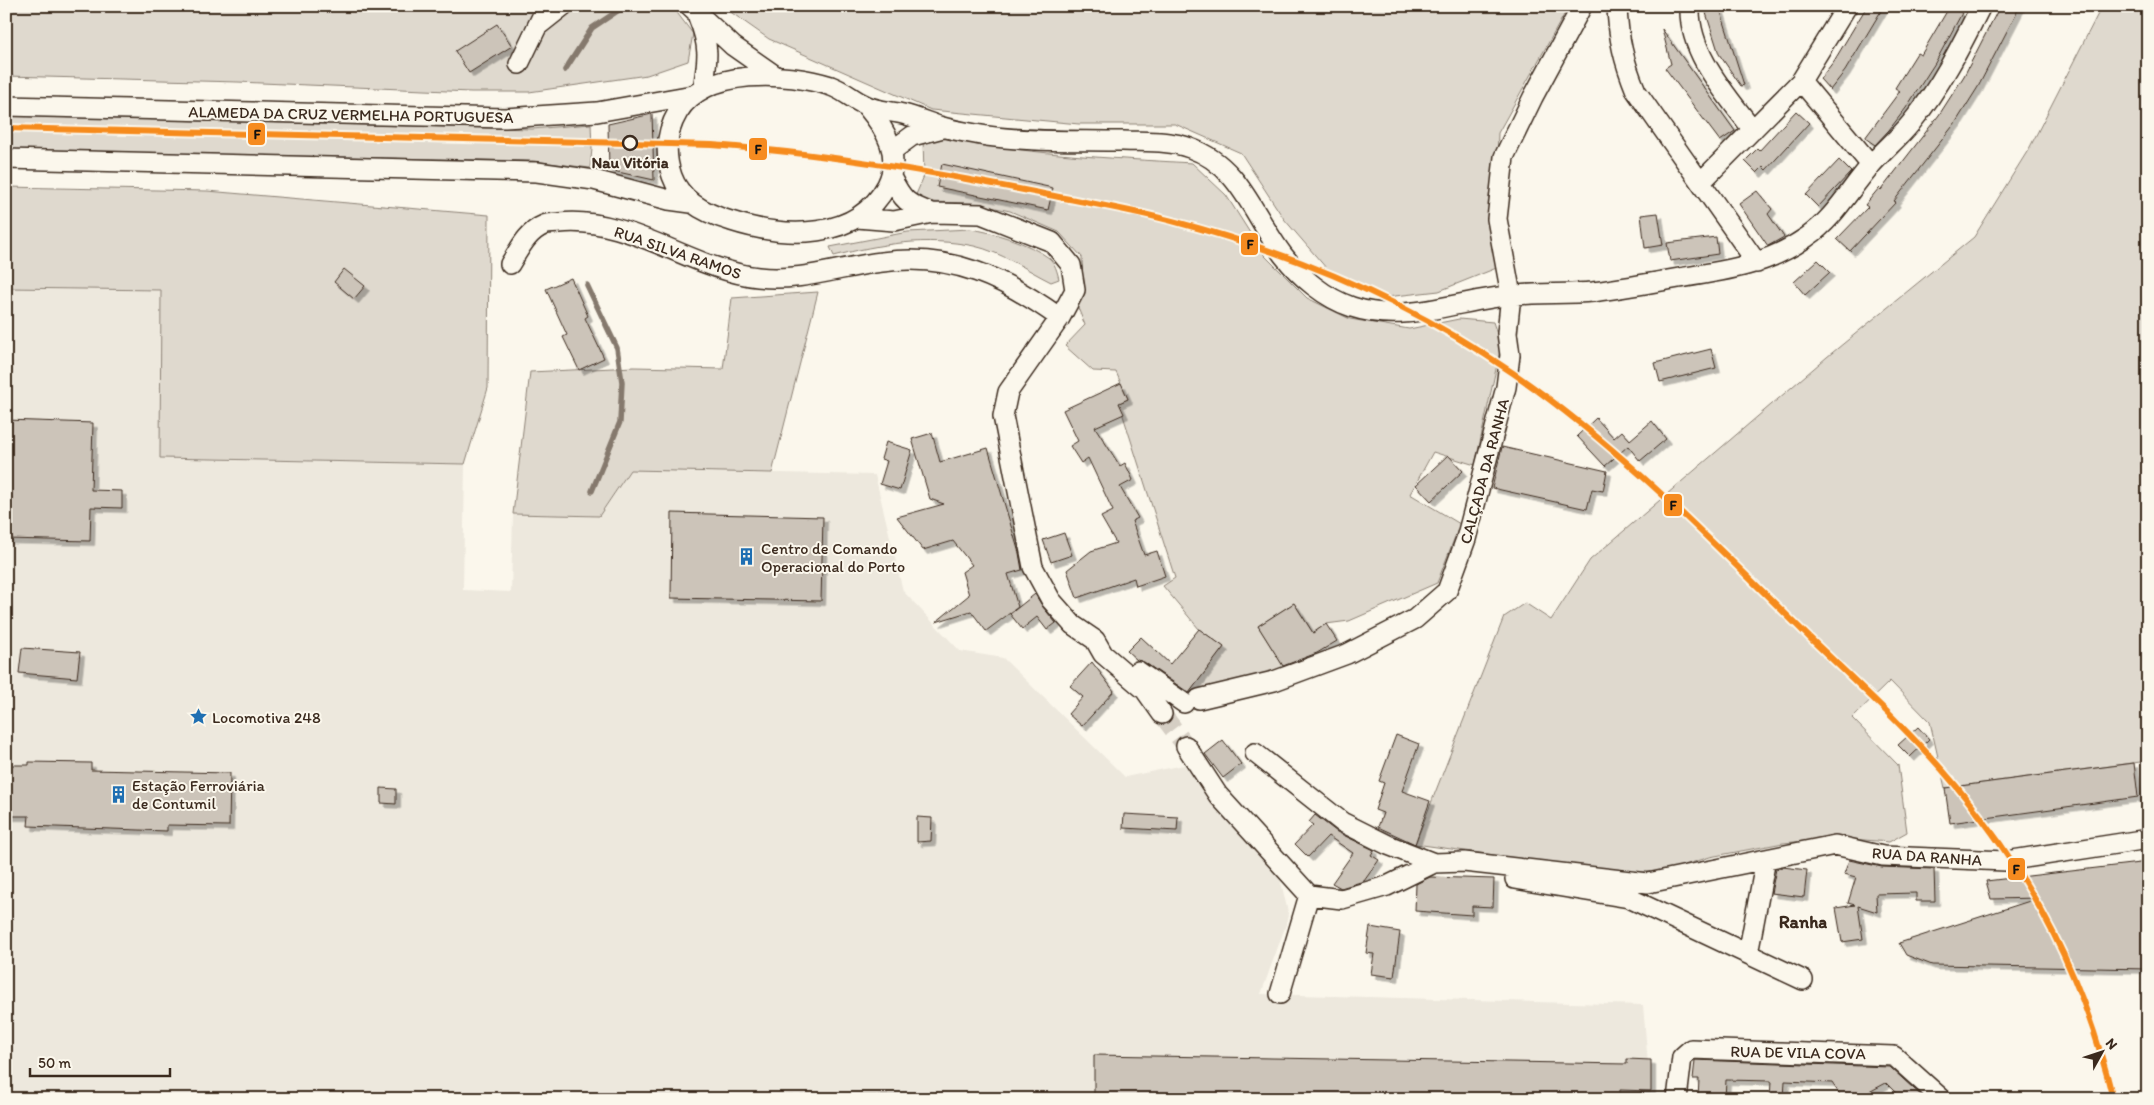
<svg xmlns="http://www.w3.org/2000/svg" width="2154" height="1105" font-family="Itim,sans-serif">
  <style>
    .built { fill: #ede8dd }
    .green { fill: #dfd9ce; stroke: #8d8276 }
    .lines { fill: none; stroke-linecap: round; stroke-linejoin: round }
    .stream { stroke: #85796d; stroke-width: 5.5 }
    .building { fill: #ccc4b9; stroke: #3b2a1e; filter: url(#shadow) }
    .minor-tunnel { stroke: #d5cec3; stroke-width: 19; stroke-dasharray: 19 9; stroke-linecap: butt }
    .minor-casing { stroke: #3b2a1e; stroke-width: 22 }
    .minor { stroke: #fbf7ec; stroke-width: 19 }
    .rail-1-casing { stroke: #fbf7ec; stroke-width: 10 }
    .rail-1 { stroke: #f68b1f; stroke-width: 6 }
    .stop-dot { fill: #fbf7ec; stroke: #3b2a1e; stroke-width: 2.5 }
    .labels { text-anchor: middle; stroke-width: 4; stroke-linejoin: round; paint-order: stroke }
    .street-label { font-size: 16px; fill: #3b2a1e; stroke: #fbf7ec }
    .stop-label { font-size: 16px; font-weight: bold; fill: #3b2a1e; stroke: #fbf7ec }
    .poi-label { font-size: 16px; fill: #3b2a1e; stroke: #fbf7ec; text-anchor: start }
    .neighbourhood-label { font-size: 18px; font-weight: bold; fill: #3b2a1e; stroke: #fbf7ec }
    .line-badge { stroke: #fbf7ec; stroke-width: 2 }
    .pale-badge-label { font-size: 14px; text-anchor: middle; font-weight: bold; fill: #111 }
  </style>
  <defs>
    <filter id="shadow"><feDropShadow dx="4.5" dy="4.5" stdDeviation="0" flood-color="#0004"/></filter>
  </defs>
  <rect width="100%" height="100%" fill="#fbf7ec"/>
  <filter id="ink" filterUnits="userSpaceOnUse"><feTurbulence type="fractalNoise" baseFrequency=".02" numOctaves="2"/><feDisplacementMap in="SourceGraphic" scale="10" xChannelSelector="R" yChannelSelector="G"/><feConvolveMatrix kernelMatrix="1 2 1 2 8 2 1 2 1" color-interpolation-filters="sRGB"/></filter>
  <g filter="url(#ink)">
    <path class="built" d="M6 288 161 290 160 458 465 464 463 590 511 592 513 514 599 516 630 470 875 475 903 591 960 651 1003 658 1125 777 1184 765 1279 874 1289 916 1261 994 1643 1005 1651 1099H6Z"/>
    <path class="green" d="M6 6H672L693 34 688 61 647 75 529 92H471L238 82 6 76Z
      M722 6H1569L1498 133 1494 235 1499 267 1439 291 1377 298 1327 269 1284 219 1241 153 1175 124H1079L931 110 769 39Z
      M2102 6H2148V761L1945 788 1930 722 1890 681 1852 718 1898 765 1907 832 1889 842 1840 838 1783 843 1710 857 1662 872H1617L1415 844 1504 617 1525 603 1551 620 1590 560 1827 357 1974 237 2030 147Z
      M6 116 532 129 591 124 592 149 590 168 533 161 6 150Z
      M936 136C1020 154 1106 158 1192 163L1226 195 1264 255 1307 298 1350 319 1409 329 1459 319 1493 322 1501 346 1475 465 1433 452 1410 494 1460 524 1437 583 1349 621 1326 624 1313 633 1294 603 1258 626 1287 672 1184 699 1224 647 1199 629 1163 586 1175 578 1119 403 1128 399 1116 372 1093 371 1065 346 1085 325 1078 308 1083 292 1082 257 1059 232 1010 211 972 203 924 202 915 197 924 176 923 138Z
      M6 187 207 191 489 215 488 388 465 464 160 458 161 290 6 288Z
      M970 229C993 232 1029 243 1049 258 1055 263 1057 271 1059 279L1051 282C1027 270 1001 252 974 246 926 236 880 244 834 256L830 247 908 232Z
      M818 292 772 473 630 470 599 516 513 514 530 372 634 367 723 369 732 298Z
      M933 1095 1019 1099H521L562 1096Z"/>
    <g class="lines">
      <path class="stream" d="M565 70 592 28 625 6
        M587 285 617 348 622 382 620 422 592 491"/>
    </g>
    <path class="building" d="M1867 6H1884L1845 71 1830 90 1820 79 1834 61Z
      M1950 6 1962 13 1935 63 1906 108 1889 130 1875 145 1865 138 1900 91 1895 88 1917 53 1921 55Z
      M2000 6H2020L1978 87 1956 122 1894 201 1896 202 1850 251 1837 239 1868 207 1865 205 1879 188 1881 190 1939 115 1964 76Z
      M1720 9 1744 85 1741 86 1719 54 1706 13Z
      M497 24 512 46 469 73 455 51Z
      M1662 29 1735 131 1720 141 1665 68 1671 64Z
      M1796 111 1809 123 1766 170 1763 167 1757 173 1745 161 1757 149 1759 151Z
      M652 114 654 180 609 170 608 124Z
      M1839 160 1851 172 1818 207 1806 195Z
      M942 164 1053 188 1048 210 937 187Z
      M1757 191 1772 209 1768 214 1784 237 1768 246 1739 204Z
      M1658 213 1663 245 1645 248 1641 215Z
      M1716 237 1718 254 1670 261 1667 243Z
      M1818 260 1830 272 1805 295 1794 282Z
      M344 269 365 286 354 299 334 282Z
      M571 278 588 316 585 318 604 358 579 370 563 337 567 335 546 289Z
      M1711 349 1716 368 1660 382 1655 363Z
      M1121 383 1128 399 1119 403 1124 414 1095 427 1120 466 1125 463 1133 480 1120 487 1138 518 1132 521 1144 555 1157 551 1165 576 1136 586 1134 578 1077 598 1067 570 1091 551 1116 543 1101 517 1113 511 1088 458 1081 463 1070 446 1078 441 1063 410Z
      M1596 418 1614 438 1622 431 1630 440 1652 421 1666 439 1640 461 1628 446 1605 466 1577 436Z
      M6 420 93 423 91 490 122 491V508L91 507 90 541 6 539Z
      M932 433 940 462 988 448 1019 553 1022 570 1008 574 1018 607 986 631 971 611 936 622 969 595 962 572 972 565 953 541 923 550 897 517 944 504 930 499 912 439Z
      M886 442 912 450 900 490 880 484 887 461 881 459Z
      M1502 447 1607 471 1603 491 1592 489 1587 509 1492 488Z
      M1448 455 1463 471 1431 501 1416 485Z
      M672 513 823 517 821 601 671 598Z
      M1064 533 1072 555 1051 562 1043 540Z
      M1035 594 1043 607 1056 623 1047 630 1037 617 1022 629 1010 614Z
      M1294 603 1313 633 1326 624 1337 641 1317 653 1283 666 1258 626Z
      M1199 629 1224 647 1189 693 1144 662 1137 660 1127 651 1141 637 1170 664Z
      M22 648 80 652 77 678 19 673Z
      M1092 662 1114 691 1082 726 1068 714 1083 697 1070 686Z
      M1918 727 1929 739 1910 757 1898 745Z
      M1396 735 1419 744 1402 791 1430 801 1415 844 1378 827 1383 813 1375 810 1384 783 1379 781Z
      M1223 740 1241 764 1223 778 1205 754Z
      M29 762 91 763V770L230 773 229 826 167 825V831L28 826 29 816H6V772H9V765H29Z
      M2134 763 2138 797 1950 823 1945 788Z
      M381 788 396 789V804L381 803Z
      M1124 814 1178 817 1177 831 1123 828Z
      M1315 815 1337 832 1374 850 1371 855 1379 860 1364 881 1341 888 1332 883 1353 853 1328 836 1308 857 1295 844 1313 825 1309 822Z
      M917 817 932 818 931 841 917 842Z
      M1849 860 1882 867 1934 869 1935 901H1916V893L1876 894 1877 912 1858 906 1863 939 1842 942 1836 908 1855 905 1848 903 1856 877 1844 874Z
      M2148 862V969L1932 965 1906 955 1899 943 2039 898 1991 899 1986 881Z
      M1783 867 1807 870 1804 897 1771 893 1776 869Z
      M1430 877 1494 879 1493 907 1472 906V915L1415 911 1416 884Z
      M1370 927 1400 932 1394 977 1371 974 1374 954 1366 953Z
      M1094 1055 1627 1064V1059L1651 1060V1091L1620 1090V1099H1094Z
      M1695 1060 1890 1067 1925 1099H1902L1886 1083 1856 1099H1843L1832 1083 1785 1081 1784 1099H1770L1771 1081 1726 1080 1725 1099H1698L1699 1079H1693Z"/>
    <g class="lines">
      <path class="minor-tunnel" d="M1162 714 1186 746"/>
      <defs>
        <path id="minor" d="M690 6 733 46 776 76
          M1617 6C1618 38 1624 62 1636 91L1757 263
          M1690 6C1688 53 1726 94 1753 130
          M698 17C710 46 708 59 703 89
          M539 25 563 6
          M519 64 547 6
          M1801 81 1871 165
          M6 106 505 118 597 112 693 95
          M867 107C886 130 902 155 887 185 857 242 784 238 731 221 707 214 681 202 672 176 664 153 666 132 678 112 706 67 788 72 831 86 845 91 853 100 865 105 876 111 891 111 903 114 915 117 927 122 939 126 955 131 971 133 987 136 1032 142 1078 140 1123 141 1145 142 1169 140 1190 148 1241 166 1253 216 1283 255 1300 277 1325 298 1352 307 1406 325 1461 299 1515 295 1541 293 1567 294 1593 292 1622 288 1651 283 1679 278 1725 271 1768 265 1807 237 1835 218 1849 190 1871 165 1884 150 1899 138 1911 123 1940 88 1961 46 1981 6
          M893 150 912 136 943 128
          M6 159 537 172 594 180 669 200 691 203
          M891 177C903 201 907 204 932 213
          M1701 182 1801 81 1847 6
          M857 218 894 221 932 213 981 214 1052 242 1071 265 1075 290 1060 318 1008 392 1003 416 1033 567 1051 600 1073 625 1095 640 1103 654 1145 690 1162 714
          M510 264C519 250 527 232 544 225 548 223 555 224 559 223 628 215 692 270 758 277 801 282 840 267 882 262 951 252 1006 279 1060 318
          M1138 671 1184 703
          M1199 699 1274 681 1347 654 1415 619 1447 591 1466 539 1506 387 1510 355 1507 333 1511 295 1497 219 1504 157 1533 97 1582 6
          M1186 746 1218 795 1309 895
          M1255 753 1342 822 1388 845 1434 863
          M1515 879 1629 898 1803 980
          M1309 895 1342 899 1387 886 1434 863 1464 862 1648 883 1835 845 1883 856 2006 861 2148 839
          M1748 954 1766 859
          M1280 994 1309 895
          M1677 1099 1682 1057 1691 1049 1894 1056 1942 1099"/>
      </defs>
      <use href="#minor" class="minor-casing"/>
      <use href="#minor" class="minor"/>
      <defs>
        <path id="rail-1" d="M6 128 712 145C821 153 927 171 1034 192 1082 202 1129 209 1176 222 1296 254 1411 303 1513 373 1622 448 1716 546 1810 638 1860 686 1912 733 1956 786 2035 881 2084 979 2113 1099"/>
      </defs>
      <use href="#rail-1" class="rail-1-casing"/>
      <use href="#rail-1" class="rail-1"/>
    </g>
  </g>
  <defs>
    <symbol id="building-bare" viewBox="-9 -9 18 18"><path d="M-4-6H4V6H1V3H-1V6H-4ZM-2.5-4.3h1.7v1.8h-1.7ZM.8-4.3h1.7v1.8H.8ZM-2.5-1h1.7V.8h-1.7ZM.8-1h1.7V.8H.8Z" fill="#1f6fb2" stroke="#fbf7ec" stroke-width="2.5" paint-order="stroke"/></symbol>
    <symbol id="sight-bare" viewBox="-9 -9 18 18"><path d="M0-6L1.8-2.2L6-1.7L2.9 1.2L3.7 5.4L0 3.3L-3.7 5.4L-2.9 1.2L-6-1.7L-1.8-2.2Z" fill="#1f6fb2" stroke="#fbf7ec" stroke-width="2.5" paint-order="stroke"/></symbol>
  </defs>
  <g fill-rule="evenodd">
    <use href="#building-bare" x="734" y="544" width="25" height="25"/>
    <use href="#sight-bare" x="186" y="704" width="25" height="25"/>
    <use href="#building-bare" x="106" y="782" width="25" height="25"/>
  </g>
  <circle class="stop-dot" cx="630" cy="143" r="7"/>
  <g class="labels">
    <g class="street-label">
      <text transform="translate(351 114) rotate(1)" y="6">ALAMEDA DA CRUZ VERMELHA PORTUGUESA</text>
      <text transform="translate(678 252) rotate(19)" y="6">RUA SILVA RAMOS</text>
      <text transform="translate(1484 471) rotate(-75)" y="6">CALÇADA DA RANHA</text>
      <text transform="translate(1927 856) rotate(4)" y="6">RUA DA RANHA</text>
      <text transform="translate(1798 1052) rotate(1)" y="6">RUA DE VILA COVA</text>
    </g>
    <g class="stop-label">
      <text x="630" y="168">Nau Vitória</text>
    </g>
    <g class="poi-label">
      <text x="761" y="554">Centro de Comando<tspan x="761" dy="18">Operacional do Porto</tspan></text>
      <text x="212" y="723">Locomotiva 248</text>
      <text x="132" y="791">Estação Ferroviária<tspan x="132" dy="18">de Contumil</tspan></text>
    </g>
    <g class="neighbourhood-label">
      <text x="1803" y="928">Ranha</text>
    </g>
  </g>
  <g class="line-badge">
    <rect x="247" y="122" width="19" height="24" rx="5" fill="#f68b1f"/>
    <rect x="748" y="137" width="20" height="24" rx="5" fill="#f68b1f"/>
    <rect x="1240" y="232" width="19" height="24" rx="5" fill="#f68b1f"/>
    <rect x="1663" y="493" width="20" height="24" rx="5" fill="#f68b1f"/>
    <rect x="2007" y="857" width="19" height="24" rx="5" fill="#f68b1f"/>
  </g>
  <g class="pale-badge-label">
    <text x="257" y="139">F</text>
    <text x="758" y="154">F</text>
    <text x="1250" y="249">F</text>
    <text x="1673" y="510">F</text>
    <text x="2016" y="874">F</text>
  </g>
  <rect width="2154" height="1105" fill="none" stroke="#fbf7ec" stroke-width="25"/>
  <rect x="12" y="12" width="2129" height="1080" fill="none" stroke="#3b2a1e" stroke-width="2" filter="url(#ink)"/>
  <g transform="translate(2102 1052) rotate(50)" stroke="#fbf7ec" stroke-width="4" paint-order="stroke">
  <path d="M0-4L9 19L0 12L-9 19Z" fill="#3b2a1e"/>
  <text y="-8" font-size="14" font-weight="bold" text-anchor="middle" fill="#3b2a1e">N</text>
  </g>
  <path d="M30 1068v8h140v-8" fill="none" stroke="#3b2a1e" stroke-width="2.5"/>
  <text x="38" y="1068" font-size="15" fill="#3b2a1e" stroke="#fbf7ec" stroke-width="4" paint-order="stroke">50 m</text>
</svg>
